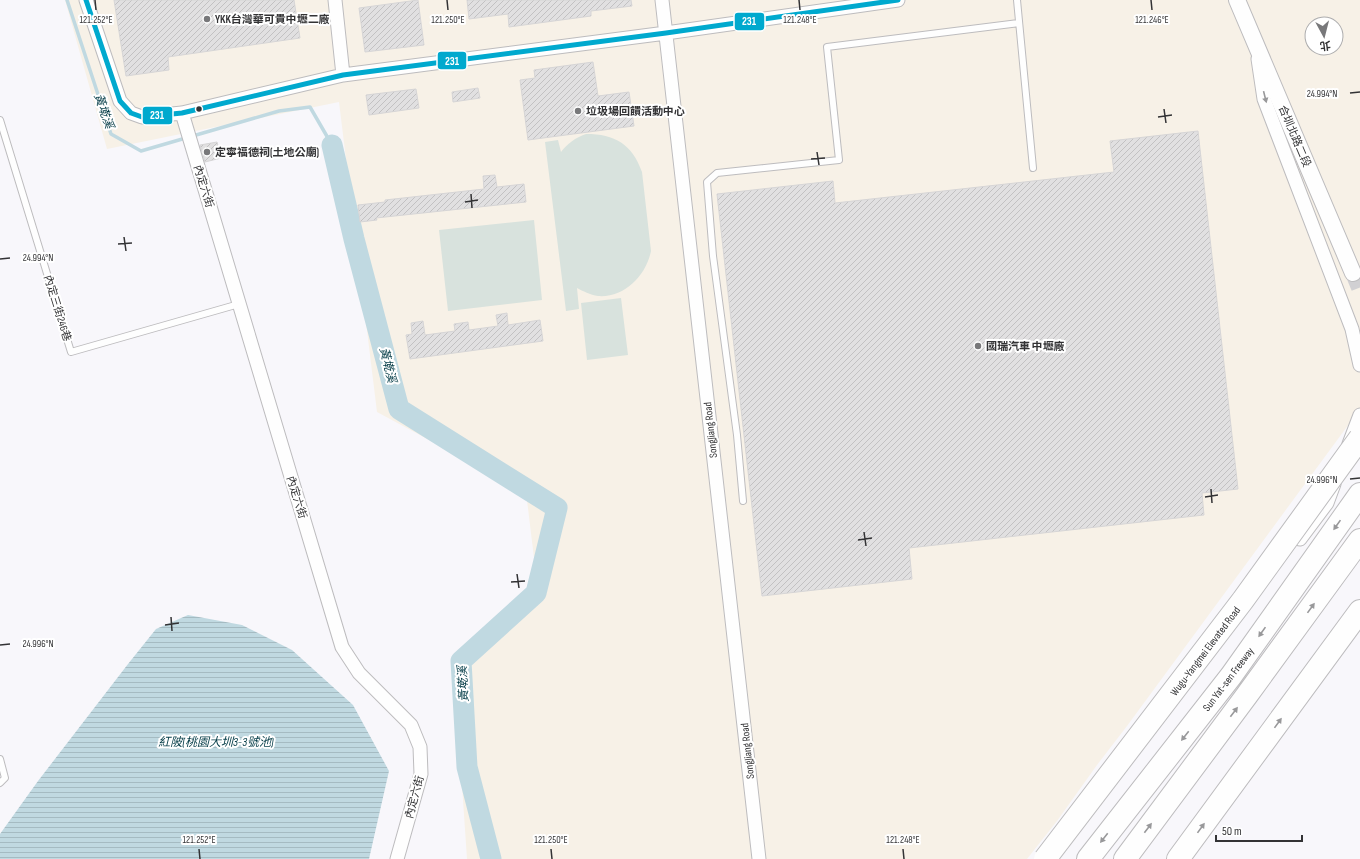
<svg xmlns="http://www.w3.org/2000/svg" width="1360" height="859" font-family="'Sofia Sans Condensed','Noto Sans TC',sans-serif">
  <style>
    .industrial { fill: #f7f1e7; fill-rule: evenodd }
    .green { fill: #d8e2dd }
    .water { fill: url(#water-rules) }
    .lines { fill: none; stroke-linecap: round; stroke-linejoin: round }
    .stream { stroke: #c0d9e1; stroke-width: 3.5 }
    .river { stroke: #c0d9e1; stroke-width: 21 }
    .building { fill: url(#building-hatch); stroke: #d6d5d6 }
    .tertiary-tunnel { stroke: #d1d0d3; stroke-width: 16; stroke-dasharray: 16 8; stroke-linecap: butt }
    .service-casing { stroke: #bdbcbe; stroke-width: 8 }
    .minor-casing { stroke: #bdbcbe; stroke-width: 15 }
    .tertiary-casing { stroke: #bdbcbe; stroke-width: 18 }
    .motorway-casing { stroke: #bdbcbe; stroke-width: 24 }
    .service { stroke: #fefefe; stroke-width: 6 }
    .minor { stroke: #fefefe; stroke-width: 13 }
    .tertiary { stroke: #fefefe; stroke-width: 16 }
    .motorway { stroke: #fefefe; stroke-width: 22 }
    .motorway-bridge-casing { stroke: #bdbcbe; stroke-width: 24; stroke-linecap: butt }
    .motorway-bridge { stroke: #fefefe; stroke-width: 22 }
    .bus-1-casing { stroke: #fff; stroke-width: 8 }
    .bus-1 { stroke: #00a9ce; stroke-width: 5 }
    .oneway { fill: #98989a }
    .ticks { fill: none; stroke: #333335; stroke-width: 1.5 }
    .poi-dot { fill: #78787a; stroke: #fff; stroke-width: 1.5 }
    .bus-dot { fill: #333335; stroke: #fff; stroke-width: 1.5 }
    .labels { text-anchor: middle; stroke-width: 4; stroke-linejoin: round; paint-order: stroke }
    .poi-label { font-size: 11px; font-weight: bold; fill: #333335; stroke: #fff; text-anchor: start }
    .street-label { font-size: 11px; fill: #333335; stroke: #fff }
    .water-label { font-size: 12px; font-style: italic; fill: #043c47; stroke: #fff }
    .ticks-label { font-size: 10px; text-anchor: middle; fill: #333335; stroke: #fff; stroke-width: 4; stroke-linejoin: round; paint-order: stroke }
    .line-badge { stroke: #fff; stroke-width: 1.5 }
    .badge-label { font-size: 11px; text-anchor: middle; font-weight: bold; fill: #fff }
  </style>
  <defs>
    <pattern id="water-rules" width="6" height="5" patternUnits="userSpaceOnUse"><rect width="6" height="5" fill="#c0d9e1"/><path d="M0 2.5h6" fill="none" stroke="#a5bbc2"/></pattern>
    <pattern id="building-hatch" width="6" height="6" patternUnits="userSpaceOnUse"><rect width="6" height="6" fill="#e1e0e1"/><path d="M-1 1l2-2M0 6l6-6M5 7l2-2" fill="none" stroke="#c2c1c2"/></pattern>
  </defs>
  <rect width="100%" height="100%" fill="#f8f7fb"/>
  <path class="industrial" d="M65 0H1360V409L1127 726 1097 765 1057 821 1027 859H467L455 681 539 599 526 492 377 412 339 102 107 149ZM1312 24H1336V48H1312Z"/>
  <path class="green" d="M586 134C615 134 632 144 642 172L651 251C646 276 624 298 598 296 590 295 583 291 577 288L579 309 566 311 545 142 558 140 561 152C568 143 575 138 586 134Z
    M534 220 542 300 448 311 439 230Z
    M621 298 628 355 587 360 581 303Z"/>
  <path class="water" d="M188 615 242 625 292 650 353 705 389 771 369 859H0V834L38 781 128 664 156 629Z"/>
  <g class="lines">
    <path class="stream" d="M67 0 111 134 141 151 279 111 310 107 332 145"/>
    <path class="river" d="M332 145 354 239 399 409 557 508 536 593 461 661 467 767 491 859"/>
  </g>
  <path class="building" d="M114 0H294L300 38 168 57 169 70 126 76Z
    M418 0 424 45 365 52 359 8Z
    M467 0H631L632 6 591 11V16L509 27 508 14 469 19Z
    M593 62 598 96 629 92 634 126 528 140 520 80 535 78 534 70Z
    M478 88 480 98 453 102 452 92Z
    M416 89 419 108 369 115 366 95Z
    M1198 131 1238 489 1202 493 1204 515 909 548 912 579 762 596 717 194 833 181 835 203 1114 172 1110 141Z
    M217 142 221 158 205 162 200 145Z
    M495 175 497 187 524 184 526 202 376 218 377 220 360 222 358 205 385 202V200L484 189 483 176Z
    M507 313 508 325 540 320 543 341 410 359 406 335 412 334 411 323 423 321 425 335 455 331 454 324 468 322 469 330 498 326 496 315Z"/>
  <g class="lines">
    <path class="tertiary-tunnel" d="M1353 273 1360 290"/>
    <defs>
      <path id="service" d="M1017 0 1033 168
        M0 120 71 352 239 304
        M743 501 737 435 713 256 707 182 717 173 839 160 827 47 1019 23
        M0 759 5 778 0 783"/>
      <path id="minor" d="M86 0 120 101 131 113 142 117 182 113 343 75 666 33 898 0
        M335 0 343 75
        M662 0 759 859
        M1258 59 1264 99 1352 329 1360 365
        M182 113 342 647 359 673 411 725 420 747 421 774 397 859
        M1349 444 1360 415
        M1300 539 1327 503 1334 484"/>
      <path id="tertiary" d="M1237 0 1353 273"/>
      <path id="motorway" d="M1088 859 1231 676 1360 494
        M1125 859 1247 695 1360 540
        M1178 859 1360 611"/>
    </defs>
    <use href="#service" class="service-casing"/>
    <use href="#minor" class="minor-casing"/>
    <use href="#tertiary" class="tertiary-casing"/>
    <use href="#motorway" class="motorway-casing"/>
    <use href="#service" class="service"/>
    <use href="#minor" class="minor"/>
    <use href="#tertiary" class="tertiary"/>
    <use href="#motorway" class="motorway"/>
    <defs>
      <path id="motorway-bridge" d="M1045 859 1243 600 1360 438"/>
    </defs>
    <use href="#motorway-bridge" class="motorway-bridge-casing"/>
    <use href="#motorway-bridge" class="motorway-bridge"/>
    <defs>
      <path id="bus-1" d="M86 0 120 101 131 113 142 117 182 113 343 75 666 33 898 0"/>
    </defs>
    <use href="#bus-1" class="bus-1-casing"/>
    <use href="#bus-1" class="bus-1"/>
  </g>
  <defs><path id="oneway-solid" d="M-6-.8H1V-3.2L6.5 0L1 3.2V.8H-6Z"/></defs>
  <g class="oneway">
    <use href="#oneway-solid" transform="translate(1265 97) rotate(76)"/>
    <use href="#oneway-solid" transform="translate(1337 525) rotate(125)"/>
    <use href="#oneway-solid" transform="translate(1311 608) rotate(-54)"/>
    <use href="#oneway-solid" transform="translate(1262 632) rotate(125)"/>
    <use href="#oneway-solid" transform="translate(1234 712) rotate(-53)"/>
    <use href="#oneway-solid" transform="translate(1278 723) rotate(-54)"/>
    <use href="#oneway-solid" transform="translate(1185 736) rotate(128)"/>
    <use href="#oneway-solid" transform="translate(1148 828) rotate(-53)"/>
    <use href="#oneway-solid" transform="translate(1201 828) rotate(-54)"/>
    <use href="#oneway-solid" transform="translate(1104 838) rotate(128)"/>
  </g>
  <path class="ticks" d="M95 0 96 10M447 0 448 10M799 0 800 10M1151 0 1152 10M1350 93 1360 92M1164 109 1166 123M1158 117 1172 115M817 152 819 165M811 159 825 158M471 194 472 208M465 202 478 200M124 237 126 251M118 244 132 243M0 259 10 258M1350 479 1360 478M1211 489 1212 503M1205 497 1218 495M864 532 866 546M858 540 872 538M517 574 519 588M511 582 525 581M171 617 172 631M165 625 179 623M0 645 10 644M199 849 200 859M551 849 552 859M903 849 904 859"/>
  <g class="poi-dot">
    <circle cx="207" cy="19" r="4"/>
    <circle cx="578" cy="111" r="4"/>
    <circle cx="207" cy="152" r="4"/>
    <circle cx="978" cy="346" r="4"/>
  </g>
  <circle class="bus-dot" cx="199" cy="109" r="3.5"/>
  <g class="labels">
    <g class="poi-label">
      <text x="215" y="23">YKK台灣華可貴中壢二廠</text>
      <text x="586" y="115">垃圾場回饋活動中心</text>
      <text x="215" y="156">定寧福德祠(土地公廟)</text>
      <text x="986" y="350">國瑞汽車 中壢廠</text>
    </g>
    <g class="street-label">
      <text transform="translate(1295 136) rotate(67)" y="4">合圳北路二段</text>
      <text transform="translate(204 186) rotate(73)" y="4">內定六街</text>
      <text transform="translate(58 308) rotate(73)" y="4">內定三街246巷</text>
      <text transform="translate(710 430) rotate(-96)" y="4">SongJiang Road</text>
      <text transform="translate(297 497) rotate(73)" y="4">內定六街</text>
      <text transform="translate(1205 651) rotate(-53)" y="4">Wugu-Yangmei Elevated Road</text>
      <text transform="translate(1228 679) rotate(-53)" y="4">Sun Yat-sen Freeway</text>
      <text transform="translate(747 751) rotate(-96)" y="4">SongJiang Road</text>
      <text transform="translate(414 797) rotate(-75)" y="4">內定六街</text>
    </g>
    <g class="water-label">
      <text transform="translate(104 111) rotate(71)" y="4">黃墘溪</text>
      <text transform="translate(388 365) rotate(76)" y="4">黃墘溪</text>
      <text transform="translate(463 684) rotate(-93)" y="4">黃墘溪</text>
      <text x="216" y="746">紅陂(桃園大圳3-3號池)</text>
    </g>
  </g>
  <g class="ticks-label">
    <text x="96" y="23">121.252°E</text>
    <text x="448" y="23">121.250°E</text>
    <text x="800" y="23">121.248°E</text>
    <text x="1152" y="23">121.246°E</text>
    <text x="1322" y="97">24.994°N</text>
    <text x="38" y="261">24.994°N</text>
    <text x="1322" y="483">24.996°N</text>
    <text x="38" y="647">24.996°N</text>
    <text x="199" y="843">121.252°E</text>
    <text x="551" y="843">121.250°E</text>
    <text x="903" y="843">121.248°E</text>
  </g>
  <g class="line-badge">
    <rect x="734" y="12" width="31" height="19" rx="4" fill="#00a9ce"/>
    <rect x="437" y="51" width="30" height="19" rx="4" fill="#00a9ce"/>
    <rect x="142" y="106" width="31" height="19" rx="4" fill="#00a9ce"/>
  </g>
  <g class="badge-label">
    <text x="749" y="25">231</text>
    <text x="452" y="65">231</text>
    <text x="157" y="119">231</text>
  </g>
  <g transform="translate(1324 36) rotate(173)"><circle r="19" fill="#ffffff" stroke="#adadae"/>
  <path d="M0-3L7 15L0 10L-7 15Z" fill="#78787a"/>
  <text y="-6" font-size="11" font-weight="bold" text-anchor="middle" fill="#333335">北</text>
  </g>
  <path d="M1216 835v6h86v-6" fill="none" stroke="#333335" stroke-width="2"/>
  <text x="1222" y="835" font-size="12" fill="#333335" stroke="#ffffff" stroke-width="3" paint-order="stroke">50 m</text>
</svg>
